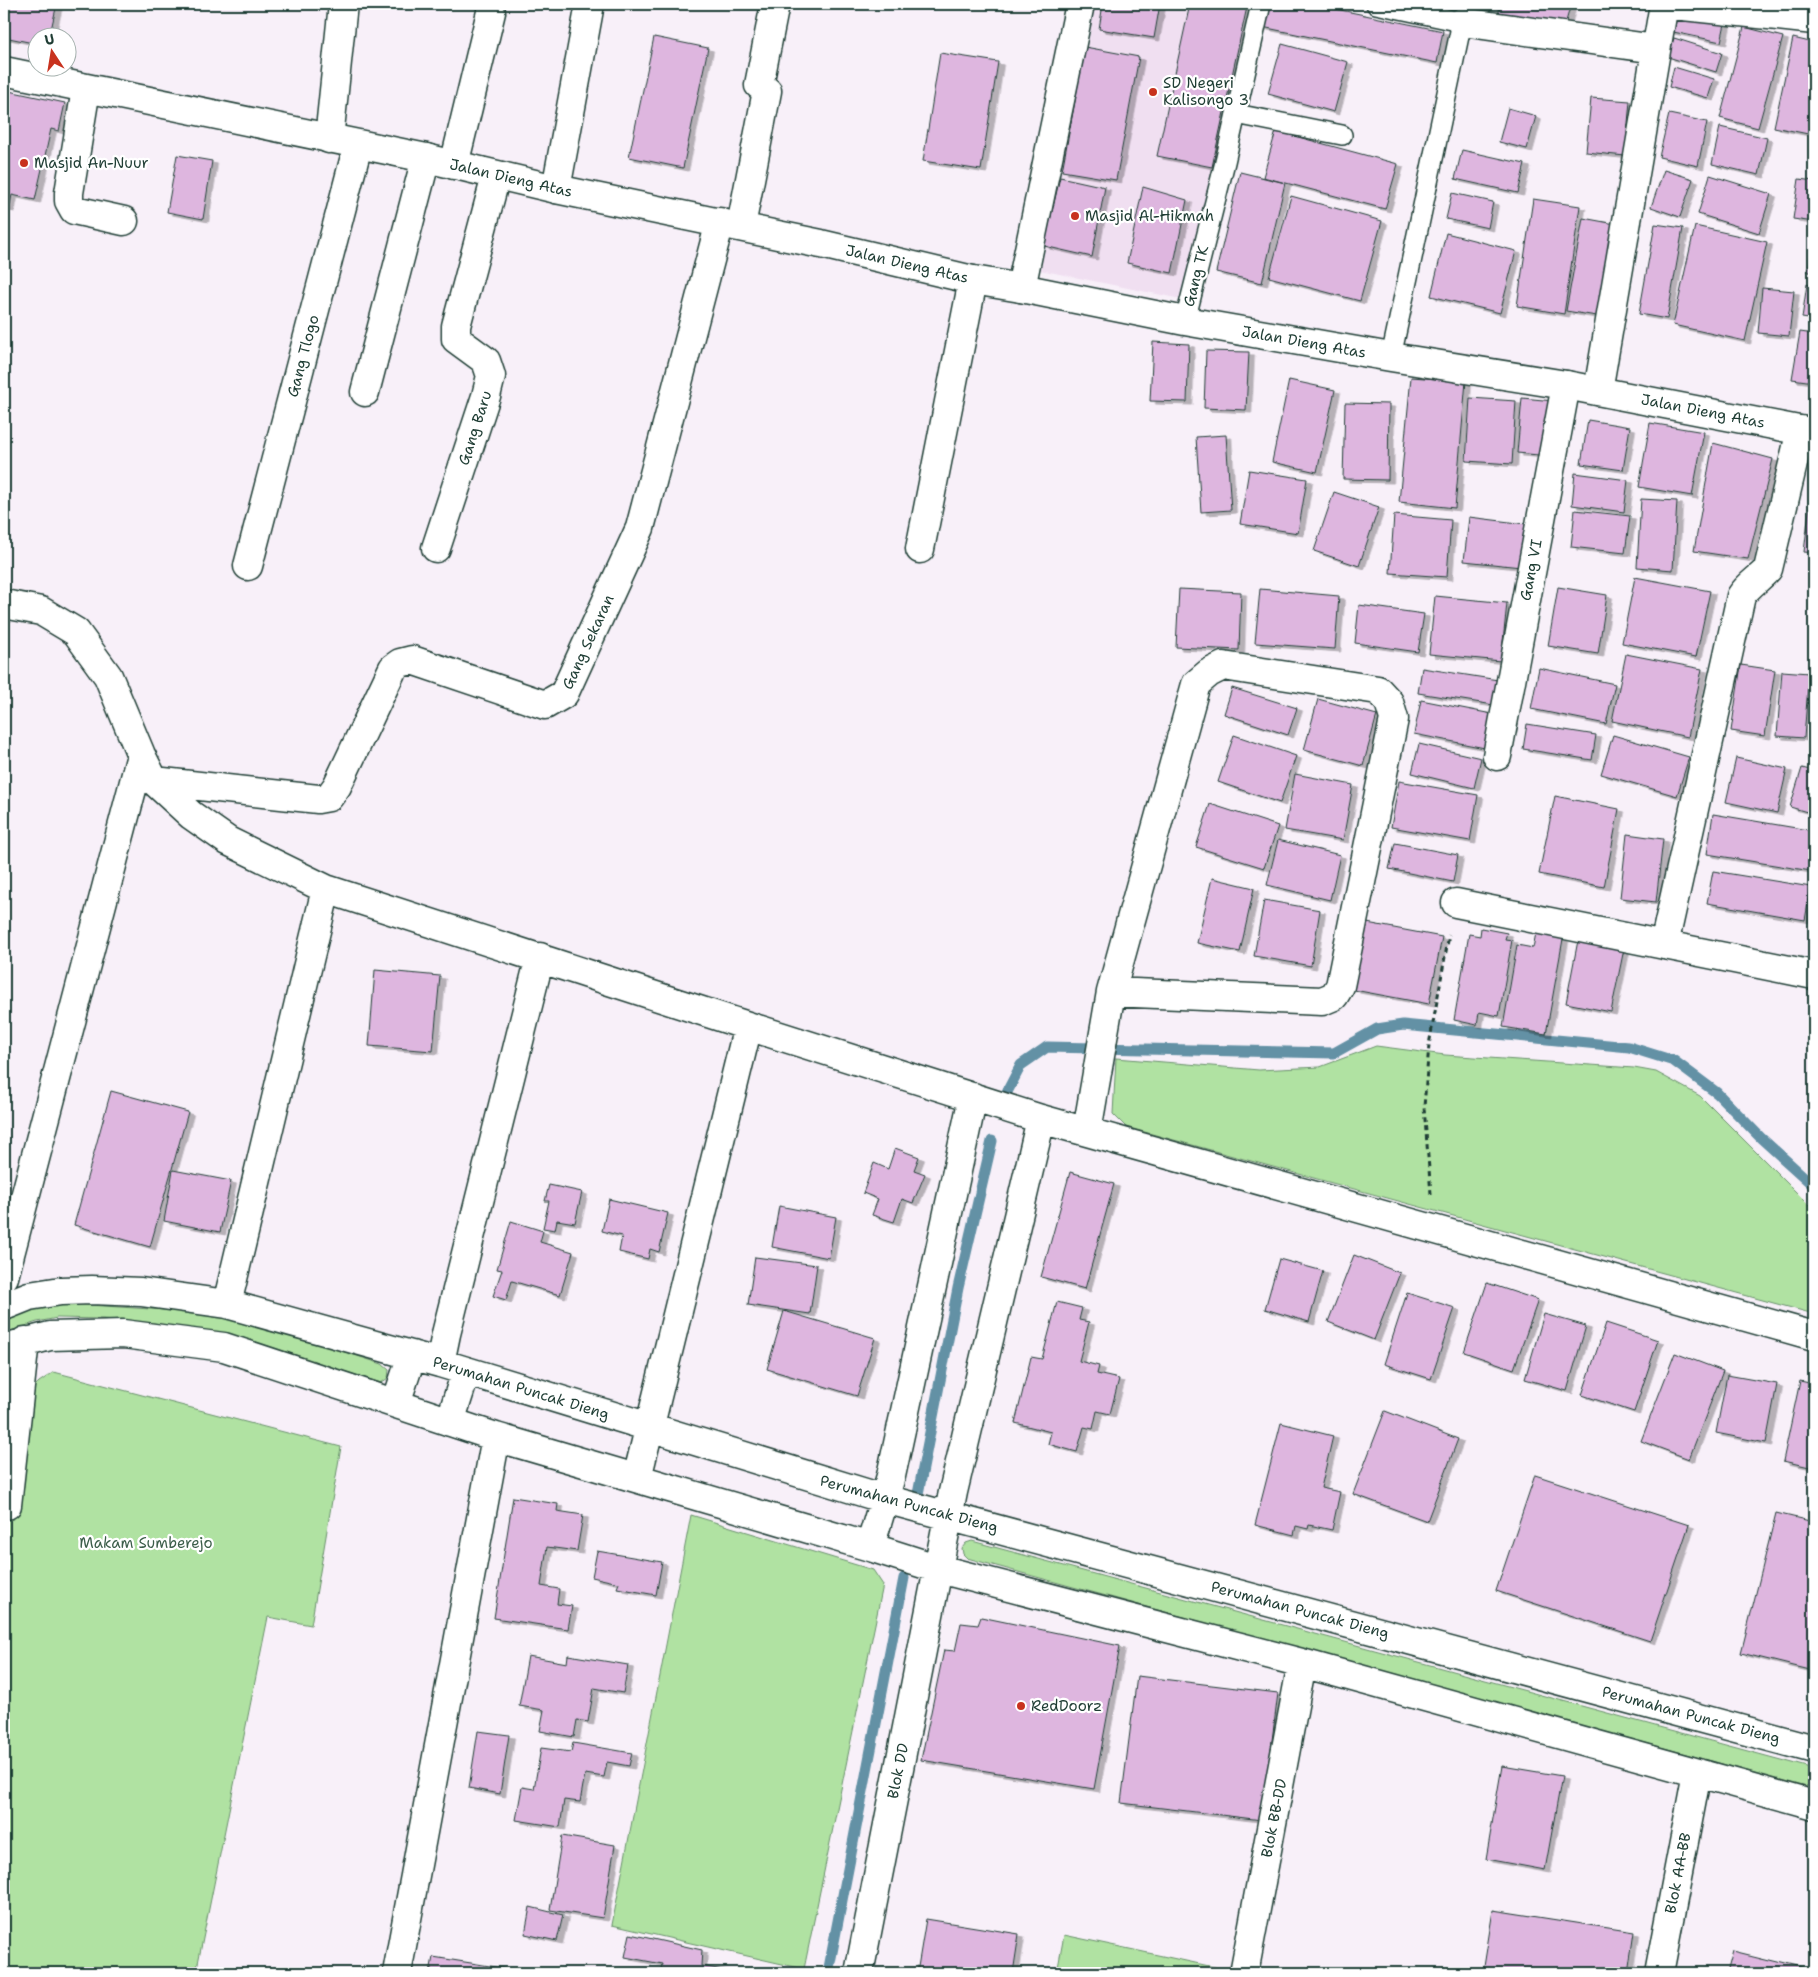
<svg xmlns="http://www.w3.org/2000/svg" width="1818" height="1977" font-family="'Shantell Sans',sans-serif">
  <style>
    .built { fill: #f0dff1 }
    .green { fill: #b0e2a2; stroke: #68906b }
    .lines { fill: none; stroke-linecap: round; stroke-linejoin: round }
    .stream { stroke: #6391a5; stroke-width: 11 }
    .building { fill: #deb6df; stroke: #1f3d34; filter: url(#shadow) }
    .service-casing { stroke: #1f3d34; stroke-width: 22 }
    .minor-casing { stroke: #1f3d34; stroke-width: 31 }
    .tertiary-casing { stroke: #1f3d34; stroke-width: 31 }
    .path { stroke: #1f3d34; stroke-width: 3; stroke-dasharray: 5 4; stroke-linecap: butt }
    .service { stroke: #fff; stroke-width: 19 }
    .minor { stroke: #fff; stroke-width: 28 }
    .tertiary { stroke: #fff; stroke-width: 28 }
    .poi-dot { fill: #c8321e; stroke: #fff; stroke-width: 2 }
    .labels { text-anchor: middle; stroke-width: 4.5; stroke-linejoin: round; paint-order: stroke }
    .poi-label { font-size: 15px; fill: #1f3d34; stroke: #fff; text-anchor: start }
    .street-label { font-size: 15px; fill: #1f3d34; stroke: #fff }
    .park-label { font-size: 15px; fill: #3c5e4a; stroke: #fff }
  </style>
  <defs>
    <filter id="shadow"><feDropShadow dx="5.5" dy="3" stdDeviation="0" flood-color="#0004"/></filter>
  </defs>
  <rect width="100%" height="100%" fill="#f8f0f9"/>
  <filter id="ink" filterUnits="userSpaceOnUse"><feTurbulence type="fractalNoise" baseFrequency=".02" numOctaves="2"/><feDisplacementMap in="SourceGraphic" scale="10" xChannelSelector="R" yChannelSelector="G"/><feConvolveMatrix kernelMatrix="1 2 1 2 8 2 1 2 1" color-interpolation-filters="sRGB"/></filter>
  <g filter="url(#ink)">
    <path class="built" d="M1093 4H1231L1247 7 1186 300 1040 270Z"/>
    <path class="green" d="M1376 1046 1445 1055 1634 1068 1656 1072 1700 1096 1814 1210V1314L1126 1127 1113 1114 1116 1058 1259 1070 1320 1067Z
      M52 1304H73L181 1311 206 1314 238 1321 299 1337 382 1364 389 1370 388 1378 381 1383 232 1336 154 1323 103 1319 57 1318 37 1322 4 1333V1317L25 1310Z
      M54 1372 341 1447 311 1625 268 1617 196 1973H4V1453L8 1411 39 1382Z
      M691 1515 873 1570 883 1585 804 1969 612 1925Z
      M972 1541 1814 1769V1789L967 1558 963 1554 962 1548 966 1543Z
      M1064 1935 1228 1970 1227 1973H1057Z"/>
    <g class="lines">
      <path class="stream" d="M1007 1092 1021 1065 1047 1047 1334 1053 1377 1029 1403 1025 1629 1047 1674 1061 1717 1093 1761 1138 1814 1186
        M918 1494 958 1288 992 1141
        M828 1973 904 1578"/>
    </g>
    <path class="building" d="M10 4H57L49 38H38V44L4 37Z
      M1103 4H1160L1154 38 1099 29Z
      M1190 4H1232L1247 7 1212 167 1157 156Z
      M1267 4H1311L1443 31 1437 63 1262 27Z
      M1459 4H1482L1481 9Z
      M1500 4H1571L1563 32 1497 24Z
      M1668 7 1726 19 1721 42 1664 30Z
      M1744 27 1783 37 1758 128 1720 118Z
      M654 37 708 48 683 168 629 157Z
      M1674 38 1722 53 1716 72 1668 57Z
      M1793 38 1814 43 1813 135 1774 127Z
      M1282 44 1348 62 1334 112 1268 94Z
      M1085 47 1139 57 1116 180 1062 171Z
      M940 53 998 62 981 170 923 161Z
      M1674 67 1714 79 1708 98 1669 87Z
      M4 90 65 103 59 131 51 129 35 200 12 195 9 209 4 208Z
      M1591 98 1630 101 1625 156 1586 152Z
      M1508 108 1536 116 1527 149 1499 142Z
      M1669 114 1707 122 1698 166 1659 157Z
      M1720 127 1767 138 1759 175 1712 164Z
      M1276 131 1398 164 1385 209 1263 177Z
      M1462 150 1525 164 1518 193 1455 179Z
      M177 155 212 161 203 219 167 212Z
      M1664 170 1693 179 1680 217 1651 207Z
      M1240 172 1285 183 1262 283 1216 272Z
      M1710 175 1771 194 1759 233 1698 214Z
      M1060 177 1105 187 1092 257 1044 246Z
      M1799 179 1814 181V222L1793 219Z
      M1143 187 1187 200 1172 273 1127 263Z
      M1452 193 1493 202 1488 228 1446 219Z
      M1291 196 1382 221 1360 301 1269 277Z
      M1533 199 1580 206 1564 314 1517 306Z
      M1583 218 1626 226 1609 318 1566 311Z
      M1655 224 1683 228 1667 319 1639 314Z
      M1695 226 1767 242 1745 341 1673 325Z
      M1446 233 1516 251 1500 313 1431 296Z
      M1812 246H1814V272H1808Z
      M1807 284 1814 285V320L1802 318Z
      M1762 288 1794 291 1789 336 1758 333Z
      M1800 332 1814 334V382L1792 379Z
      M1153 342 1189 344 1187 402 1150 401Z
      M1206 351 1249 352 1246 410 1204 408Z
      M1411 377 1466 381 1455 508 1399 502Z
      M1289 380 1335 390 1317 472 1272 462Z
      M1470 398 1516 401 1512 464 1466 461Z
      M1522 398 1554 401 1549 456 1517 453Z
      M1345 403 1389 404 1388 480 1343 479Z
      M1588 420 1630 427 1623 470 1581 464Z
      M1650 423 1704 432 1692 496 1639 487Z
      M1226 435 1231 510 1201 512 1196 437Z
      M1713 443 1773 459 1748 559 1694 551Z
      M1249 470 1307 479 1298 533 1240 524Z
      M1814 470V553L1804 552Z
      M1575 473 1628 480 1624 512 1572 505Z
      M1334 492 1379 507 1359 566 1314 551Z
      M1641 499 1677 501 1673 570 1637 567Z
      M1575 510 1630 516 1625 553 1571 547Z
      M1394 515 1451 520 1447 577 1390 573Z
      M1469 517 1526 524 1521 567 1464 561Z
      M1635 577 1710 591 1696 657 1622 643Z
      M1558 587 1607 595 1598 654 1548 646Z
      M1179 589 1241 592 1239 650 1176 647Z
      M1260 589 1339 596 1335 649 1255 643Z
      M1435 596 1507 603 1501 661 1429 654Z
      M1359 605 1424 614 1418 652 1355 643Z
      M1626 654 1702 669 1688 737 1612 721Z
      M1741 665 1775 670 1765 736 1731 731Z
      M1422 668 1498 680 1494 705 1418 693Z
      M1539 668 1615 684 1606 724 1531 709Z
      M1782 671 1809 673 1804 738 1777 736Z
      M1232 688 1297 708 1288 735 1224 714Z
      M1318 699 1377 715 1363 766 1304 750Z
      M1421 700 1492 714 1485 748 1414 734Z
      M1527 724 1596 735 1592 760 1523 749Z
      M1234 735 1296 756 1280 803 1218 782Z
      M1613 735 1689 757 1677 796 1601 774Z
      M1419 744 1481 758 1474 788 1412 773Z
      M1736 758 1787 769 1777 813 1726 802Z
      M1802 768 1814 771V814L1790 807Z
      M1295 774 1353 785 1343 840 1285 830Z
      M1399 781 1478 795 1470 841 1391 827Z
      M1555 796 1619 809 1604 887 1539 874Z
      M1210 804 1278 826 1264 868 1196 847Z
      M1713 814 1814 831V848L1811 871 1707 854Z
      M1627 834 1663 839 1656 902 1620 898Z
      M1278 840 1340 855 1330 900 1267 885Z
      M1395 843 1458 855 1453 882 1389 869Z
      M1713 871 1811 887 1805 920 1707 903Z
      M1212 878 1254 888 1240 952 1197 943Z
      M1264 900 1320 910 1311 966 1254 956Z
      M1367 923 1442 937 1429 1004 1354 990Z
      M1481 928 1507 933 1505 939 1512 940 1499 1016 1479 1012 1477 1025 1454 1020 1469 934 1480 936Z
      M1536 933 1563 939 1546 1034 1503 1027 1517 945 1533 948Z
      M1579 935 1625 944 1611 1012 1566 1003Z
      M375 970 440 976 433 1051 369 1046Z
      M111 1091 188 1112 150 1247 74 1225Z
      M895 1148 919 1157 914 1170 925 1174 913 1203 902 1199 894 1222 872 1215 878 1199 863 1193 874 1163 888 1169Z
      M173 1170 231 1181 220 1232 164 1221Z
      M1070 1172 1114 1184 1085 1289 1041 1277Z
      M549 1185 582 1192 575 1223 557 1220 555 1230 543 1228 549 1201H545Z
      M609 1199 668 1213 659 1252 650 1249 648 1259 619 1252 622 1236 602 1231Z
      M779 1206 836 1217 829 1258 772 1247Z
      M511 1221 543 1231 540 1242 573 1252 560 1295 512 1281 506 1300 493 1296 502 1270 497 1269Z
      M1354 1255 1400 1273 1374 1340 1328 1322Z
      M755 1257 817 1265 810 1314 748 1305Z
      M1279 1259 1323 1271 1309 1322 1265 1309Z
      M1487 1283 1538 1300 1514 1369 1464 1352Z
      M1407 1293 1455 1308 1431 1379 1384 1364Z
      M1057 1302 1082 1308 1079 1320 1089 1322 1079 1361 1099 1366 1097 1374 1119 1379 1110 1414 1097 1411 1093 1429 1084 1427 1077 1452 1048 1444 1051 1432 1015 1423 1031 1357 1042 1359Z
      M784 1311 875 1338 857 1396 767 1369Z
      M1544 1314 1586 1326 1567 1391 1525 1379Z
      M1606 1323 1658 1340 1634 1412 1582 1395Z
      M1675 1353 1723 1371 1689 1459 1641 1441Z
      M1727 1375 1777 1384 1766 1443 1716 1433Z
      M1800 1381 1814 1384V1468L1783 1461Z
      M1385 1411 1458 1439 1427 1521 1353 1494Z
      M1281 1423 1333 1436 1321 1488 1340 1492 1332 1530 1309 1525 1308 1529 1296 1526 1294 1535 1255 1525Z
      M1535 1475 1689 1525 1650 1641 1496 1591Z
      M513 1497 558 1504 557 1511 583 1515 577 1551 547 1547 541 1586 559 1589 557 1604 572 1606 568 1629 494 1618Z
      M1776 1513 1814 1522V1671L1741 1653Z
      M597 1551 662 1562 656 1595 617 1588 619 1583 592 1577Z
      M981 1617 1120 1646 1094 1789 921 1760 944 1650 955 1651 961 1623 978 1625Z
      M568 1655 628 1665 623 1693 594 1688 588 1722 577 1720 574 1737 540 1731 544 1710 519 1706 528 1656 567 1663Z
      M1137 1676 1278 1693 1262 1820 1121 1803Z
      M478 1731 509 1735 500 1794 469 1788Z
      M573 1743 632 1753 629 1766 607 1762 604 1777 585 1774 580 1802 564 1800 560 1827 516 1820 522 1787 534 1789 541 1748 571 1752Z
      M1502 1766 1562 1776 1545 1870 1486 1859Z
      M562 1836 615 1845 603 1918 550 1910Z
      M530 1907 563 1915 557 1941 525 1934Z
      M1493 1910 1634 1932 1628 1973H1483Z
      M926 1919 1019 1934 1013 1973H917Z
      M630 1934 702 1950 701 1966 740 1973H660L662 1964 625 1957Z
      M1733 1951 1814 1971V1973H1727Z
      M433 1957 534 1973H430Z"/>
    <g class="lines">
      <defs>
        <path id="service" d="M1376 4 1462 22 1391 357
          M1236 114 1342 135
          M1185 321 1225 162 1261 4"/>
        <path id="minor" d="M1462 22 1656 49
          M86 89 69 193V201L74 210 124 221
          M329 139 343 4
          M454 165 491 12
          M556 189 590 4
          M741 226 767 91 759 85 775 4
          M1021 288 1080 4
          M1598 391 1664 4 1814 20
          M365 392 426 158
          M436 548 486 396 491 376 486 361 456 339V326L496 176
          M920 549 973 280
          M248 566 358 145
          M4 604 41 611 76 632 108 676 141 755 154 781 191 815 228 841 326 889 748 1026 1041 1119 1814 1336
          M1497 756 1566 385
          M154 781 318 799 329 797 337 786 393 668 400 663 412 660 545 705 564 694 640 528 720 222
          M1456 903 1814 975
          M1664 945 1741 596C1748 585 1759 579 1768 569L1801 430
          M1087 1131 1111 992 1196 684 1209 673 1223 666 1378 690 1389 702 1394 719 1340 986 1334 996 1322 1001 1111 992
          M4 1277 141 755
          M227 1304 326 889
          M4 1306 29 1296 61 1291 92 1290 141 1292 227 1304 440 1363 885 1499 1814 1749
          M4 1348 50 1336 123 1334 224 1347 496 1437 870 1547 939 1569 1302 1663 1814 1805
          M440 1363 446 1334 540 957
          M396 1403 412 1355
          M450 1422 466 1372
          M637 1478 748 1026
          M7 1505 25 1341
          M870 1547 891 1476 973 1097
          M397 1973 496 1437
          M859 1973 953 1492 1041 1119
          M1244 1973 1302 1663
          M1659 1973 1697 1773"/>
        <path id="tertiary" d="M4 71 426 158 556 189 821 244 973 280 1021 288 1185 321 1391 357 1566 385 1814 433"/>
      </defs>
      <use href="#service" class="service-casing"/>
      <use href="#minor" class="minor-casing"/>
      <use href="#tertiary" class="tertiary-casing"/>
      <path class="path" d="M1431 1194 1424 1107 1429 1045 1449 935"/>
      <use href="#service" class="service"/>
      <use href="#minor" class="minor"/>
      <use href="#tertiary" class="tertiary"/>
    </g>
  </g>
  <g class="poi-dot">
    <circle cx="1153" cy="92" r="5"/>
    <circle cx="24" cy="163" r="5"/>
    <circle cx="1075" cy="216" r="5"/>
    <circle cx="1021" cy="1706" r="5"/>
  </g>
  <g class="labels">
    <g class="poi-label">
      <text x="1163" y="88">SD Negeri<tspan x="1163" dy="17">Kalisongo 3</tspan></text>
      <text x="34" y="168">Masjid An-Nuur</text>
      <text x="1085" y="221">Masjid Al-Hikmah</text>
      <text x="1031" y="1711">RedDoorz</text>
    </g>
    <g class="street-label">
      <text transform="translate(511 178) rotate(13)" y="5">Jalan Dieng Atas</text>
      <text transform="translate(907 264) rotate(13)" y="5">Jalan Dieng Atas</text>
      <text transform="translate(1196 276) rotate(-76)" y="5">Gang TK</text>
      <text transform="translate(1304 342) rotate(10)" y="5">Jalan Dieng Atas</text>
      <text transform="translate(303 356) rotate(-75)" y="5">Gang Tlogo</text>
      <text transform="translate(1703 411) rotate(11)" y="5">Jalan Dieng Atas</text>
      <text transform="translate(475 428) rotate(-72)" y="5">Gang Baru</text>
      <text transform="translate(1531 570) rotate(-79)" y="5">Gang VI</text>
      <text transform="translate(588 642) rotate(-65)" y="5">Gang Sekaran</text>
      <text transform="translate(521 1388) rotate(17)" y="5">Perumahan Puncak Dieng</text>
      <text transform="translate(909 1504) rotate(15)" y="5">Perumahan Puncak Dieng</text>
      <text transform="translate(1300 1610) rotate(15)" y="5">Perumahan Puncak Dieng</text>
      <text transform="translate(1691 1715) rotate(15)" y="5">Perumahan Puncak Dieng</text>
      <text transform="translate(898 1771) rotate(-79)" y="5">Blok DD</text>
      <text transform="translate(1274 1818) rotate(-79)" y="5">Blok BB-DD</text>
      <text transform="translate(1678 1873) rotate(-79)" y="5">Blok AA-BB</text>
    </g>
    <g class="park-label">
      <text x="146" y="1548">Makam Sumberejo</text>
    </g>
  </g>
  <rect width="1818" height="1977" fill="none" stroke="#fff" stroke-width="20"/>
  <rect x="10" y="10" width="1798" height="1957" fill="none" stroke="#1f3d34" stroke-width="2" filter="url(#ink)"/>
  <g transform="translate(52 52) rotate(348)"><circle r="24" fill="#ffffff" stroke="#a5b1ae"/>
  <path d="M0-4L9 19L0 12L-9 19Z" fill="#c8321e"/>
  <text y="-8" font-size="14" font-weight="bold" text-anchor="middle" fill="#1f3d34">U</text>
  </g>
</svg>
